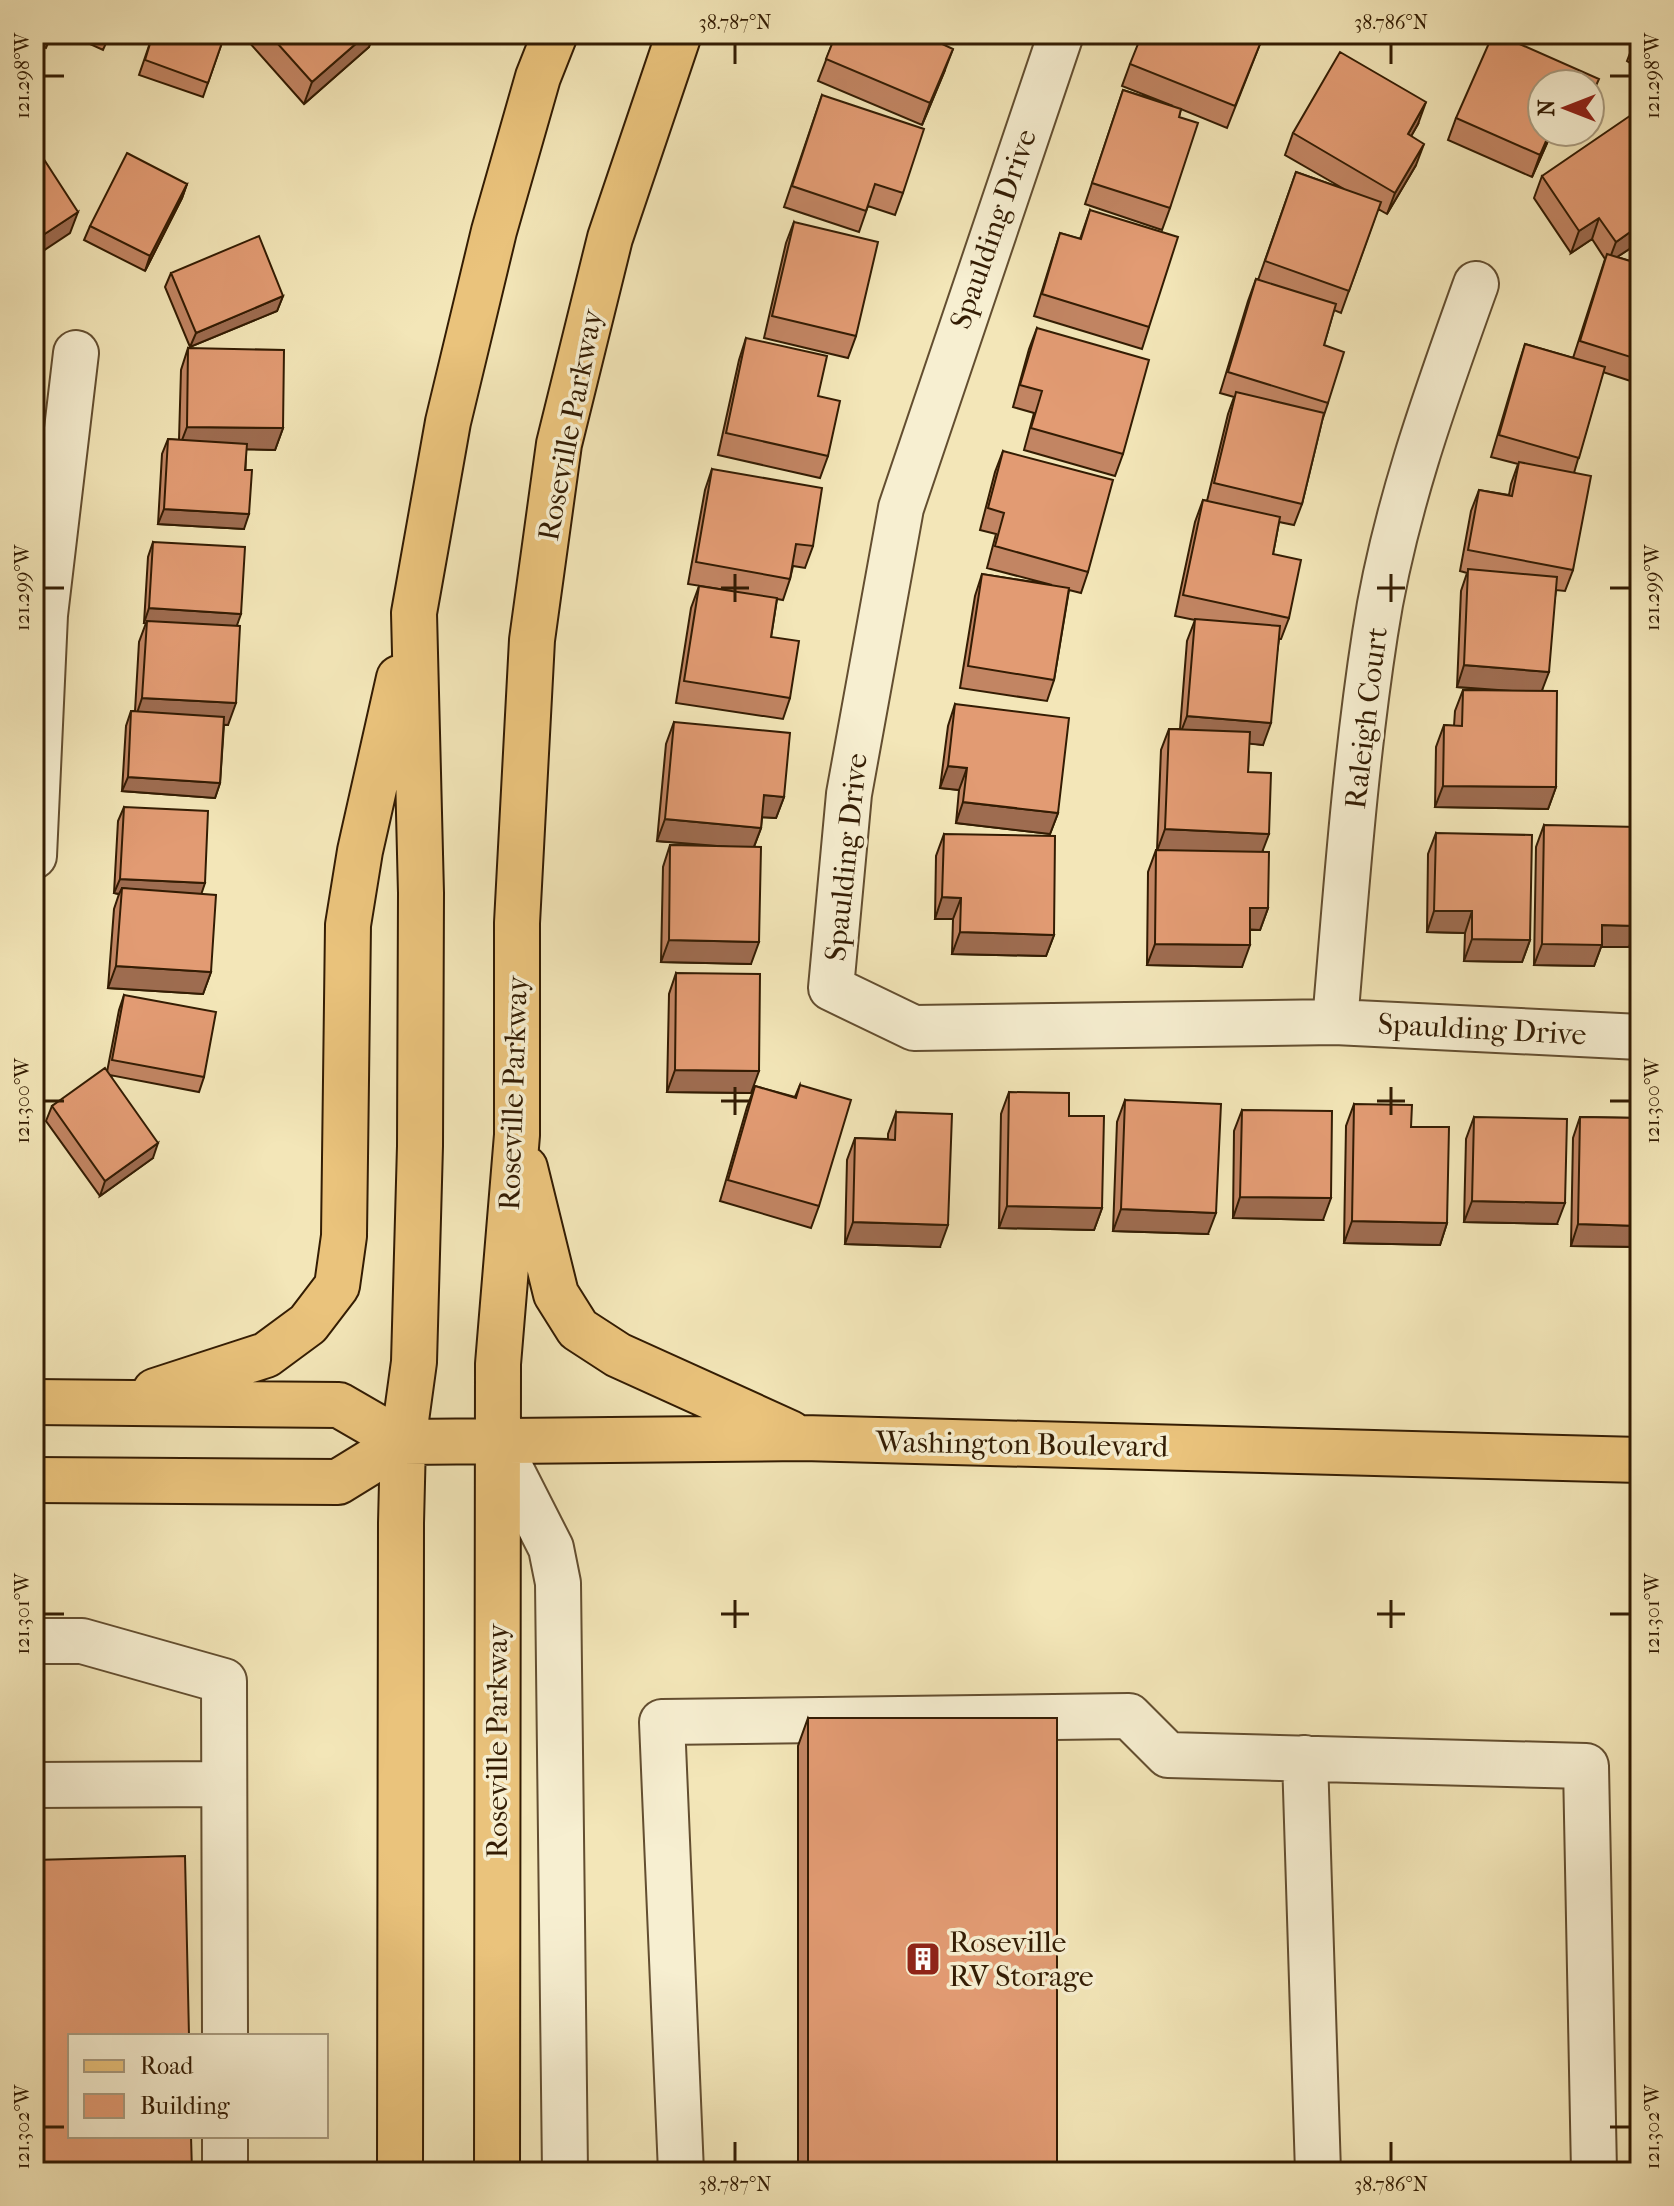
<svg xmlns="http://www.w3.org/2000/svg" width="1674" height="2206" font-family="'IM FELL French Canon',serif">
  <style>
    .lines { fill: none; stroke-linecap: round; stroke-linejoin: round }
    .minor-casing { stroke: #634e30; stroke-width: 48 }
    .major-casing { stroke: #331c03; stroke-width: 48 }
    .minor { stroke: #f7efd1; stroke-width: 44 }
    .major { stroke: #eac37c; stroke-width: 44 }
    .wall { fill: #c28563; stroke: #331c03; stroke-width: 2 }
    .shaded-wall { fill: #9e6c50; stroke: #331c03; stroke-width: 2 }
    .building { fill: #e29b73; stroke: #331c03; stroke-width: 2 }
    .ticks { fill: none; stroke: #331c03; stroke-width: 3 }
    .labels { text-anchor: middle; stroke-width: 7; stroke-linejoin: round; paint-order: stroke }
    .street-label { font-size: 30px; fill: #331c03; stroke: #f7efd1 }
    .poi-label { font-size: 30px; fill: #331c03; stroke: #f7efd1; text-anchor: start }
    .neatline { fill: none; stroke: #331c03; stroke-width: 3 }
    .ticks-label { font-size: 20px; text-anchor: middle; fill: #331c03 }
  </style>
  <rect width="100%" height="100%" fill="#f3e6b8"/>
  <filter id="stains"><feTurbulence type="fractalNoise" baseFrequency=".0025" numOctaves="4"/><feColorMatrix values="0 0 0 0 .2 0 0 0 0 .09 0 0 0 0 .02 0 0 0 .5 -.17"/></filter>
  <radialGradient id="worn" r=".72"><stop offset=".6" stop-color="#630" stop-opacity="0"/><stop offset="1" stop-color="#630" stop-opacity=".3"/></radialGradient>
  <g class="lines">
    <defs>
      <path id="minor" d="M1061 34 901 508 849 794 831 988 914 1028 1335 1022 1640 1037
        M34 856 45 615 76 353
        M1335 1022C1346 893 1355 763 1375 634 1393 514 1435 398 1476 284
        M497 1442 551 1548 558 1583 565 2172
        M34 1641H82L224 1681 225 2036
        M1305 1758 1318 2172
        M34 1785 224 1784
        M225 2136V2172
        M681 2172 662 1722 1129 1716 1168 1755 1586 1766 1594 2172"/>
      <path id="major" d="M525 1168 556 1294 578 1329 618 1355 790 1433
        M155 1391 266 1355 308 1324 337 1286 344 1236 348 925 360 851 399 678
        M34 1402 339 1405 403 1442 803 1438 1640 1460
        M34 1480 338 1482 403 1442
        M400 2172 401 1523 403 1442 414 1362 420 1146 421 893 414 613 448 422 494 231 538 77 555 34
        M497 2172 498 1364 517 1135V923L532 640 559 444 610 238 679 34"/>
    </defs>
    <use href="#minor" class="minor-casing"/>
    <use href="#major" class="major-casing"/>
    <use href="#minor" class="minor"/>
    <use href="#major" class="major"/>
  </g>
  <path class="wall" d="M34 34H52L46 48 34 43Z
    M68 34H110L103 50Z
    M142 34H225L203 97 139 75 152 37Z
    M250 34H373L369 47 304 104 248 41Z
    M836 34H946L942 43 945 70 922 125 818 81Z
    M1264 34 1227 128 1181 109 1179 117 1170 208 1162 230 1085 204 1123 90 1173 106 1122 86 1130 64Z
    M1640 34V69L1627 61 1635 40Z
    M1542 84 1552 132 1532 177 1448 140 1456 118Z
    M822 95 903 193 895 215 868 206 859 232 784 207Z
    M1418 124 1411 136 1416 165 1387 214 1378 209 1341 313 1334 310 1324 345 1328 403 1322 421 1302 504 1294 525 1279 522 1273 554 1289 618 1281 639H1279L1263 745 1249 743 1248 772 1263 852 1268 908 1260 930H1250L1242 967 1147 965 1148 872 1156 850H1157L1161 750 1169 729H1180L1187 641 1195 620 1175 616 1195 522 1203 500 1207 501 1228 414 1234 397 1220 393 1248 301 1256 279 1258 280 1296 172 1344 189 1285 155 1293 133Z
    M1542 176 1640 242 1617 257 1640 264V384L1603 372 1574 473 1573 570 1565 591 1556 590 1542 691 1556 787 1548 809 1435 807 1436 747 1444 725 1454 726 1455 711 1463 690H1502L1457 687 1461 591 1467 573 1460 571 1471 511 1479 490 1509 495 1511 484 1518 464 1491 457 1518 366 1525 344 1573 358 1605 259 1592 239 1571 253 1534 198Z
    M187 184 182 198 145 271 84 240 90 226Z
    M1090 210 1149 327 1142 349 1034 316 1060 233 1080 239Z
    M794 222 856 336 848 358 764 338 786 243Z
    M171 273 283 296 277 311 190 347 165 287Z
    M1037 328 1123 454 1115 476 1024 450 1034 413 1013 407 1029 349Z
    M746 338 818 396 828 456 820 478 718 455 739 360Z
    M188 348 283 428 275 450 246 449 244 529 158 524 162 454 168 439 179 440 181 370Z
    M1003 451 1088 572 1081 593 1069 590 1054 680 1047 701 960 688 975 596 982 574 1052 585 987 568 996 534 980 530 995 472Z
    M712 469 813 546 805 568 793 566 790 579 783 600 777 599 771 637 790 698 783 719 676 703 691 608 699 586 732 591 688 584 705 490Z
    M153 542 236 626 228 725H224L220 783 215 798 122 791 126 726 131 711H135L139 642 146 623H144L148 557Z
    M955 704 1058 813 1050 834 956 823 959 790 940 788 948 726Z
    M674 722 784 797 776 818 762 817 761 828 754 847 751 964 661 962 663 867 670 845 722 846 657 841 666 744Z
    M124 807 201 893 211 972 203 994 108 988 114 909 119 894 114 893 118 821Z
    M1544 825 1629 947H1601L1594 966 1534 965 1536 847Z
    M1436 833 1530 940 1522 962 1464 961 1465 933 1427 932 1428 854Z
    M944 834 1054 935 1046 956 952 954 953 919H935L936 856Z
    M676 973 751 1093 667 1092 669 994Z
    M124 995 204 1077 199 1092 110 1075 153 1158 100 1196 46 1121 52 1106 107 1072 119 1010Z
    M800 1085 819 1206 811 1228 720 1201 747 1107 755 1086 795 1097Z
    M1009 1092 1069 1116 1102 1208 1094 1230 999 1228 1001 1114Z
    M1125 1100 1208 1234 1113 1231 1117 1122Z
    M1354 1104 1447 1223 1440 1245 1344 1243 1346 1126Z
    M1242 1110 1323 1220 1233 1218 1234 1131Z
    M896 1112 940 1247 845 1244 847 1160 855 1138 888 1139V1134Z
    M1474 1117 1557 1224 1464 1222 1466 1139Z
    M1580 1117 1640 1118V1247L1571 1246 1573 1138Z
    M808 1718 1057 2172H798V1746Z"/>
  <path class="shaded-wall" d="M367 34H373L369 47 304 104 312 82Z
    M953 49 945 70 922 125 930 103Z
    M1426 102 1418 124 1400 156 1408 134Z
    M1550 132H1552L1532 177 1540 155Z
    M1424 144 1416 165 1387 214 1395 193Z
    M187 184 182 198 145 271 150 256Z
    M78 212 70 233 34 257V241Z
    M1599 218 1592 239 1571 253 1579 231Z
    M1640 225V242L1608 263 1616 242Z
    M283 296 277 311 190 347 196 333Z
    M187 427 283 428 275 450 179 448Z
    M164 509 249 514 244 529 158 524Z
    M149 608 241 614 236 628 144 623Z
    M1464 665 1549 672 1541 693 1457 687Z
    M142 698 236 703 228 725 135 719Z
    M1187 716 1271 723 1263 745 1179 737Z
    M948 766 967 768 959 790 940 788Z
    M128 777 220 783 215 798 122 791Z
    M1443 786 1556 787 1548 809 1435 807Z
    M764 795 784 797 776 818 756 817Z
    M963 802 1058 813 1050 834 956 823Z
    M665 819 761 828 753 849 657 841Z
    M1165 829 1269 834 1261 855 1157 851Z
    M120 879 205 883 200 898 122 888 119 894 114 893Z
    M942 897 961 898 953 919H935Z
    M1250 908H1268L1260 930 1242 929Z
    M1434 911H1472L1465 933 1427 932Z
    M1602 925 1637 926 1629 947H1601L1594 966 1534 965 1542 944Z
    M960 932 1054 935 1046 956 952 954Z
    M1472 939 1530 940 1522 962 1464 961Z
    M669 940 759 942 751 964 661 962Z
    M1155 944 1250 945 1242 967 1147 965Z
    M116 966 211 972 203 994 108 988Z
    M675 1070 759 1071 751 1093 667 1092Z
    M158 1143 153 1158 100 1196 105 1181Z
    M1240 1197 1331 1198 1323 1220 1233 1218Z
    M1472 1201 1565 1203 1557 1224 1464 1222Z
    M1007 1206 1102 1208 1094 1230 999 1228Z
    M1121 1209 1216 1213 1208 1234 1113 1231Z
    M1352 1221 1447 1223 1440 1245 1344 1243Z
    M853 1222 948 1225 940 1247 845 1244Z
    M1578 1224 1640 1226V1247L1571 1246Z"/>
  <path class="building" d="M153 34H225L208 83 145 60Z
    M269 34H367L312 82Z
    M836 34H944L940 43 953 49 930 103 826 59Z
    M1142 34H1264L1235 106 1130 64Z
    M1493 34H1497L1599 79 1590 99V84H1542V132H1550L1540 155 1456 118Z
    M1638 34H1640V43L1635 40Z
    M1340 52 1426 102 1408 134 1424 144 1395 193 1293 133Z
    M1123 90 1181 109 1179 117 1198 123 1170 208 1092 183Z
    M822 95 924 129 903 193 875 184 866 211 792 186Z
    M1637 111 1640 115V225L1616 242 1599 218 1579 231 1542 176Z
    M34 144 78 212 34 241Z
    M127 153 187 184 150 256 90 226Z
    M1296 172 1381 202 1349 291 1265 261Z
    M1090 210 1178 237 1149 327 1042 294 1060 233 1081 239Z
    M794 222 878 242 856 336 772 316Z
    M259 236 283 296 196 333 171 273Z
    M1607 254 1640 264V360L1580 341Z
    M1256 279 1336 304 1324 345 1344 352 1328 403 1228 372Z
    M1037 328 1149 360 1123 454 1031 428 1042 391 1020 385Z
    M746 338 827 356 818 396 840 401 828 456 726 433Z
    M1525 344 1605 367 1579 458 1499 435Z
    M188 348 284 350 283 428 187 427Z
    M1236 392 1324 413 1302 504 1214 483Z
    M168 439 247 444 245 470H252L249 514 164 509Z
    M1003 451 1113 480 1088 572 995 546 1004 513 988 508Z
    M1519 462 1591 476 1573 570 1468 550 1479 490 1512 496Z
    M712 469 822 488 813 546 796 544 790 579 696 562Z
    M1203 500 1280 517 1273 554 1301 560 1289 618 1183 595Z
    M153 542 245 547 241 614 149 608Z
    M1468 569 1557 577 1549 672 1464 665Z
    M982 574 1069 588 1054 680 968 666Z
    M699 586 777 598 771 637 799 641 790 698 684 681Z
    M1195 619 1280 626 1271 723 1187 716Z
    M147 621 240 626 236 703 142 698Z
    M1463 690 1557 691 1556 787 1443 786 1444 725 1462 726Z
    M955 704 1069 718 1058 813 963 802 967 768 948 766Z
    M131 711 224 717 220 783 128 777Z
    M674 722 790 733 784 797 764 795 761 828 665 819Z
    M1169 729 1250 732 1248 772 1271 773 1269 834 1165 829Z
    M124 807 208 811 205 883 120 879Z
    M1544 825 1638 827 1637 926 1602 925V945L1542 944Z
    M1436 833 1532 835 1530 940 1472 939V911H1434Z
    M944 834 1055 836 1054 935 960 932 961 898 942 897Z
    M670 845 761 847 759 942 669 940Z
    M1156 850 1269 852 1268 908H1250V945L1155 944Z
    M122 888 216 895 211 972 116 966Z
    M676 973 760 974 759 1071 675 1070Z
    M124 995 216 1012 204 1077 112 1060Z
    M105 1068 158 1143 105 1181 52 1106Z
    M800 1085 851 1100 819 1206 728 1180 755 1086 796 1098Z
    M1009 1092 1069 1093V1116H1104L1102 1208 1007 1206Z
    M1125 1100 1221 1104 1216 1213 1121 1209Z
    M1354 1104 1412 1105 1411 1127H1449L1447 1223 1352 1221Z
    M1242 1110 1332 1111 1331 1198 1240 1197Z
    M896 1112 952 1114 948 1225 853 1222 855 1138 895 1140Z
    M1474 1117 1567 1119 1565 1203 1472 1201Z
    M1580 1117 1640 1118V1226L1578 1224Z
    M34 1177 38 1213H34Z
    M808 1718H1057V2172H808Z
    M185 1856 189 2036H70V2136H191L192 2172H34V1860Z"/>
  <path class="ticks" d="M735 44V64M1391 44V64M44 76H64M1610 76H1630M735 574V602M1391 574V602M44 588H64M721 588H749M1377 588H1405M1610 588H1630M735 1087V1115M1391 1087V1115M44 1101H64M721 1101H749M1377 1101H1405M1610 1101H1630M735 1600V1628M1391 1600V1628M44 1614H64M721 1614H749M1377 1614H1405M1610 1614H1630M44 2127H64M1610 2127H1630M735 2142V2162M1391 2142V2162"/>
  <defs>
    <symbol id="building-square" viewBox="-11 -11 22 22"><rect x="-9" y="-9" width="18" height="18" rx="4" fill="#8f2418" stroke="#f7efd1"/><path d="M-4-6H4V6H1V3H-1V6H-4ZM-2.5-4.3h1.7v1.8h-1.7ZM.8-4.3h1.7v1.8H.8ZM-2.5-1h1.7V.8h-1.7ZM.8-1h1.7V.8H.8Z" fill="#fff"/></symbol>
  </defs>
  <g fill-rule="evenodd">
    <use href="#building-square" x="903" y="1939" width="40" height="40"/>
  </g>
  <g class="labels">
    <g class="street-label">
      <text transform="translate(993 229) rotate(-71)" y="10">Spaulding Drive</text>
      <text transform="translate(570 425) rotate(-79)" y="10">Roseville Parkway</text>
      <text transform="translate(1366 718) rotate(-83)" y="10">Raleigh Court</text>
      <text transform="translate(846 857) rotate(-84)" y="10">Spaulding Drive</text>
      <text transform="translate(1482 1029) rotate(3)" y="10">Spaulding Drive</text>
      <text transform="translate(513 1093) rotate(-88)" y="10">Roseville Parkway</text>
      <text transform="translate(1022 1444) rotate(1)" y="10">Washington Boulevard</text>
      <text transform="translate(497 1741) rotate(-90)" y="10">Roseville Parkway</text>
    </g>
    <g class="poi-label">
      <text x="949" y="1952">Roseville<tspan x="949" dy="34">RV Storage</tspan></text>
    </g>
  </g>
  <rect width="1674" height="2206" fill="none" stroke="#f3e6b8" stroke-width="88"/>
  <rect x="68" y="2034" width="260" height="104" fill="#f7efd1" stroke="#a99b7f" stroke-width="2"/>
  <rect x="84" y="2060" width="40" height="12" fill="#eac37c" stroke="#a99b7f" stroke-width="2"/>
  <text x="140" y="2074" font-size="24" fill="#331c03">Road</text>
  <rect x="84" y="2094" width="40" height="24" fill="#e29b73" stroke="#a99b7f" stroke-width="2"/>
  <text x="140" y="2114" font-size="24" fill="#331c03">Building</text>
  <g transform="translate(1566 108) rotate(270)"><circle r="38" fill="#f7efd1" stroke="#a99b7f" stroke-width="2"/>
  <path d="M0-6L14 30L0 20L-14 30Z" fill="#8f2418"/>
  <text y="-12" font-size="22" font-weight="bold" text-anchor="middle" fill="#331c03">N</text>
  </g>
  <rect x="44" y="44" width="1586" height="2118" class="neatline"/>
  <g class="ticks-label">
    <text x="735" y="29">38.787°N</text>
    <text x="1391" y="29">38.786°N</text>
    <text transform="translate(1652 76) rotate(-90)" y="7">121.298°W</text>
    <text transform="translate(22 76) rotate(-90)" y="7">121.298°W</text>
    <text transform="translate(1652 588) rotate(-90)" y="7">121.299°W</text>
    <text transform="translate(22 588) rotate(-90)" y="7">121.299°W</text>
    <text transform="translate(1652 1101) rotate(-90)" y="7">121.300°W</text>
    <text transform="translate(22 1101) rotate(-90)" y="7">121.300°W</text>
    <text transform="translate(1652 1614) rotate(-90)" y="7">121.301°W</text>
    <text transform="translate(22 1614) rotate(-90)" y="7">121.301°W</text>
    <text transform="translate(22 2127) rotate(-90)" y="7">121.302°W</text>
    <text transform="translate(1652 2127) rotate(-90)" y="7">121.302°W</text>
    <text x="735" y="2191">38.787°N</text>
    <text x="1391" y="2191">38.786°N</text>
  </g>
  <rect width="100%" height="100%" filter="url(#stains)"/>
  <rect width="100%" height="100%" fill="url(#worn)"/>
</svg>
